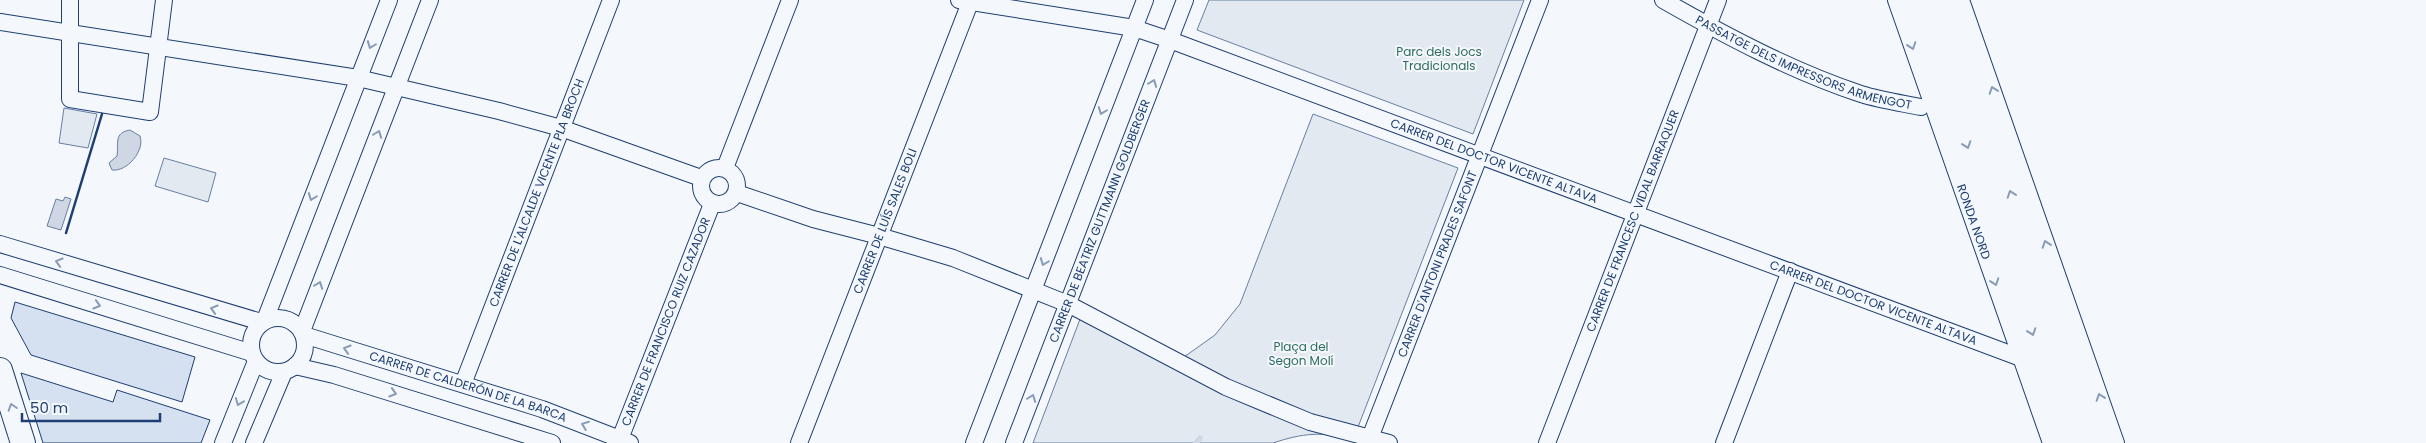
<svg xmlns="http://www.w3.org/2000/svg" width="2426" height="443" font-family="Poppins,sans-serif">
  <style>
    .green { fill: #e3e9f0; stroke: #687fa3 }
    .water { fill: #cfd7e4; stroke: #687fa3 }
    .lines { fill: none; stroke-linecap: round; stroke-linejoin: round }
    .stream { stroke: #cfd7e4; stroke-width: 5.5 }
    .building { fill: #d5e0f0; stroke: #1d3f73 }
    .street-casing { stroke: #1d3f73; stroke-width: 18 }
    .secondary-casing { stroke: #1d3f73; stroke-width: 26 }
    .primary-casing { stroke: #1d3f73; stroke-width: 28 }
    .street { stroke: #f4f7fb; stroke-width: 16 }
    .secondary { stroke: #f4f7fb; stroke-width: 24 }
    .primary { stroke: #f4f7fb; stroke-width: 26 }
    .wall { stroke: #1d3f73; stroke-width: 2.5 }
    .oneway { stroke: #889bb7 }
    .labels { text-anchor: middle; stroke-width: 4; stroke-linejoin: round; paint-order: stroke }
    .park-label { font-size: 12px; fill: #2c6c60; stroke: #f4f7fb }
    .street-label { font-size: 12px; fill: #1d3f73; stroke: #f4f7fb }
  </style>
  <rect width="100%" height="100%" fill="#f4f7fb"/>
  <path class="green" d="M1209 0H1524L1473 134 1197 30Z
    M64 108 97 114 88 148 59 143Z
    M1313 114 1458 168 1353 440C1323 431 1303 433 1273 443H1033L1085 306 1184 357 1215 335 1240 304Z
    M164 158 216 173 208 202 155 186Z"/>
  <path class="water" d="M130 130 140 136C145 151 127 172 112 170L109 163 117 156C119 144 113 133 130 130Z
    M65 197 71 199 61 230 47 226 56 199 63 201Z"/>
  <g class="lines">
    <path class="stream" d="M1196 443 1200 438"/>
  </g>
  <path class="building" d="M15 302 195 357 182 402 31 355 11 318Z
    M21 373 113 402 117 390 210 420 201 443H43Z"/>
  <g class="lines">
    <defs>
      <g id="street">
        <path d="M70 0V99L150 112 164 0"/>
        <path id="s1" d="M959 0 1134 28 1170 40 2021 358"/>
        <path id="s2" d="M1663 0C1726 36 1792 71 1861 94 1880 100 1901 103 1921 107"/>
        <path id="s3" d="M1896 0 2051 443"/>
        <path d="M1961 0 2116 443"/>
        <path d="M0 22 358 78 499 111 561 128 701 178"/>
        <circle cx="719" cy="186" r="18"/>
        <path d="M725 168 790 0"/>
        <path d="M737 193 813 219 879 236 953 258 1068 304 1226 387 1310 422 1389 443"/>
        <path d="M0 244 261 322"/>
        <path d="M0 275 252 353"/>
        <circle cx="278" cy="345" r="27"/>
        <path d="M265 320 389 0"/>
        <path d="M302 331 430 0"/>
        <path id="s4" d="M304 335 542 409 630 443"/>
        <path d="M295 366 334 375 552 443"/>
        <path id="s5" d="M463 384 611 0"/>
        <path id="s6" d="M620 439 712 204"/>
        <path d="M223 443 256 361"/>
        <path d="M254 443 284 372"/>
        <path id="s7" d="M799 443 971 0"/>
        <path d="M974 443 1145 0"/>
        <path id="s8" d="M1014 443 1185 0"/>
        <path id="s9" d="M1368 443 1540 0"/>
        <path id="s10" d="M1547 443 1718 0"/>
        <path d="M1724 443 1790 271"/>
      </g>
      <path id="secondary" d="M0 370 23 443"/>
      <path id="primary" d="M1917 0 2071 443
        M1943 0 2097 443"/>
    </defs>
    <use href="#street" class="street-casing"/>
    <use href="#secondary" class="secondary-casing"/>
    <use href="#primary" class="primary-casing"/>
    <use href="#street" class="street"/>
    <use href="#secondary" class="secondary"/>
    <use href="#primary" class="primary"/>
    <path class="wall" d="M66 233 102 114"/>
  </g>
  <defs><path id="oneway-chevron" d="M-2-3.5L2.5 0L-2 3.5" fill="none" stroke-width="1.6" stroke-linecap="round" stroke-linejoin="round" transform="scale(1.25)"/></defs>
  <g class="oneway">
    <use href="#oneway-chevron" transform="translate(371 45) rotate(111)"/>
    <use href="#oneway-chevron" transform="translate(1912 46) rotate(71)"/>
    <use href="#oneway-chevron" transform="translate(1153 83) rotate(-69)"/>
    <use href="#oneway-chevron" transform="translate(1993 90) rotate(-109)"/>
    <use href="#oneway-chevron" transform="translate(1102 111) rotate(111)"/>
    <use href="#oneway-chevron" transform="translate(378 134) rotate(-69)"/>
    <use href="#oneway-chevron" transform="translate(1967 145) rotate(71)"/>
    <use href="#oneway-chevron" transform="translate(2011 194) rotate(-109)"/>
    <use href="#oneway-chevron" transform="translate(312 197) rotate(111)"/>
    <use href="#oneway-chevron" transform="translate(2046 244) rotate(-109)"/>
    <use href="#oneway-chevron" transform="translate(59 262) rotate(-163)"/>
    <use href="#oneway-chevron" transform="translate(1044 262) rotate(111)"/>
    <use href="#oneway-chevron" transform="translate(1995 282) rotate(71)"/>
    <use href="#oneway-chevron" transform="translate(319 285) rotate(-69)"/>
    <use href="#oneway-chevron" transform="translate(97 305) rotate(17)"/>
    <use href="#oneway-chevron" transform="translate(214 309) rotate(-163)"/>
    <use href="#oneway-chevron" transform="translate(2032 332) rotate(71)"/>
    <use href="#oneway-chevron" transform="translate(347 349) rotate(-163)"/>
    <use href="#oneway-chevron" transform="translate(393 393) rotate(17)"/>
    <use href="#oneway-chevron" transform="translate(2100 397) rotate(-109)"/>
    <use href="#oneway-chevron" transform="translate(1032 398) rotate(-69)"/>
    <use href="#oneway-chevron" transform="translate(239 402) rotate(112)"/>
    <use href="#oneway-chevron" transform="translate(12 407) rotate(-108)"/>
    <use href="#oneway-chevron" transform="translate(585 425) rotate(-159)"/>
  </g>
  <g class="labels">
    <g class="park-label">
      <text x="1439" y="56">Parc dels Jocs<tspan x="1439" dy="14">Tradicionals</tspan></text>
      <text x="1301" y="351">Plaça del<tspan x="1301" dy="14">Segon Molí</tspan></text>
    </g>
    <g class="street-label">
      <text dy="4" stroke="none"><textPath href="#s2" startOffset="155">PASSATGE DELS IMPRESSORS ARMENGOT</textPath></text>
      <text dy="4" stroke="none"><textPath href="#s1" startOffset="561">CARRER DEL DOCTOR VICENTE ALTAVA</textPath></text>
      <text dy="4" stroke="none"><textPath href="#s5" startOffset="205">CARRER DE L'ALCALDE VICENTE PLA BROCH</textPath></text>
      <text dy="4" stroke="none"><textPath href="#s7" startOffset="238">CARRER DE LUÍS SALES BOLI</textPath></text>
      <text dy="4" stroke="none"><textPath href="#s8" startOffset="238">CARRER DE BEATRIZ GUTTMANN GOLDBERGER</textPath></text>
      <text dy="4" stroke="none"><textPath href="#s3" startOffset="235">RONDA NORD</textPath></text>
      <text dy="4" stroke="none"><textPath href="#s10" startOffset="238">CARRER DE FRANCESC VIDAL BARRAQUER</textPath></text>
      <text dy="4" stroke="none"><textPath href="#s9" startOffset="192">CARRER D'ANTONI PRADES SAFONT</textPath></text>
      <text dy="4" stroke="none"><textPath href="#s1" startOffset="966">CARRER DEL DOCTOR VICENTE ALTAVA</textPath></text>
      <text dy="4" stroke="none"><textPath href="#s6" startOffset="126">CARRER DE FRANCISCO RUIZ CAZADOR</textPath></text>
      <text dy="4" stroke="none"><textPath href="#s4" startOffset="172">CARRER DE CALDERÓN DE LA BARCA</textPath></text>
    </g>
  </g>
  <path d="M22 413v8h138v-8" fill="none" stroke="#1d3f73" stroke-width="2.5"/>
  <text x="30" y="413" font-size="15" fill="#1d3f73" stroke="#f4f7fb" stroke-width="4" paint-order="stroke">50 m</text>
</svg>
